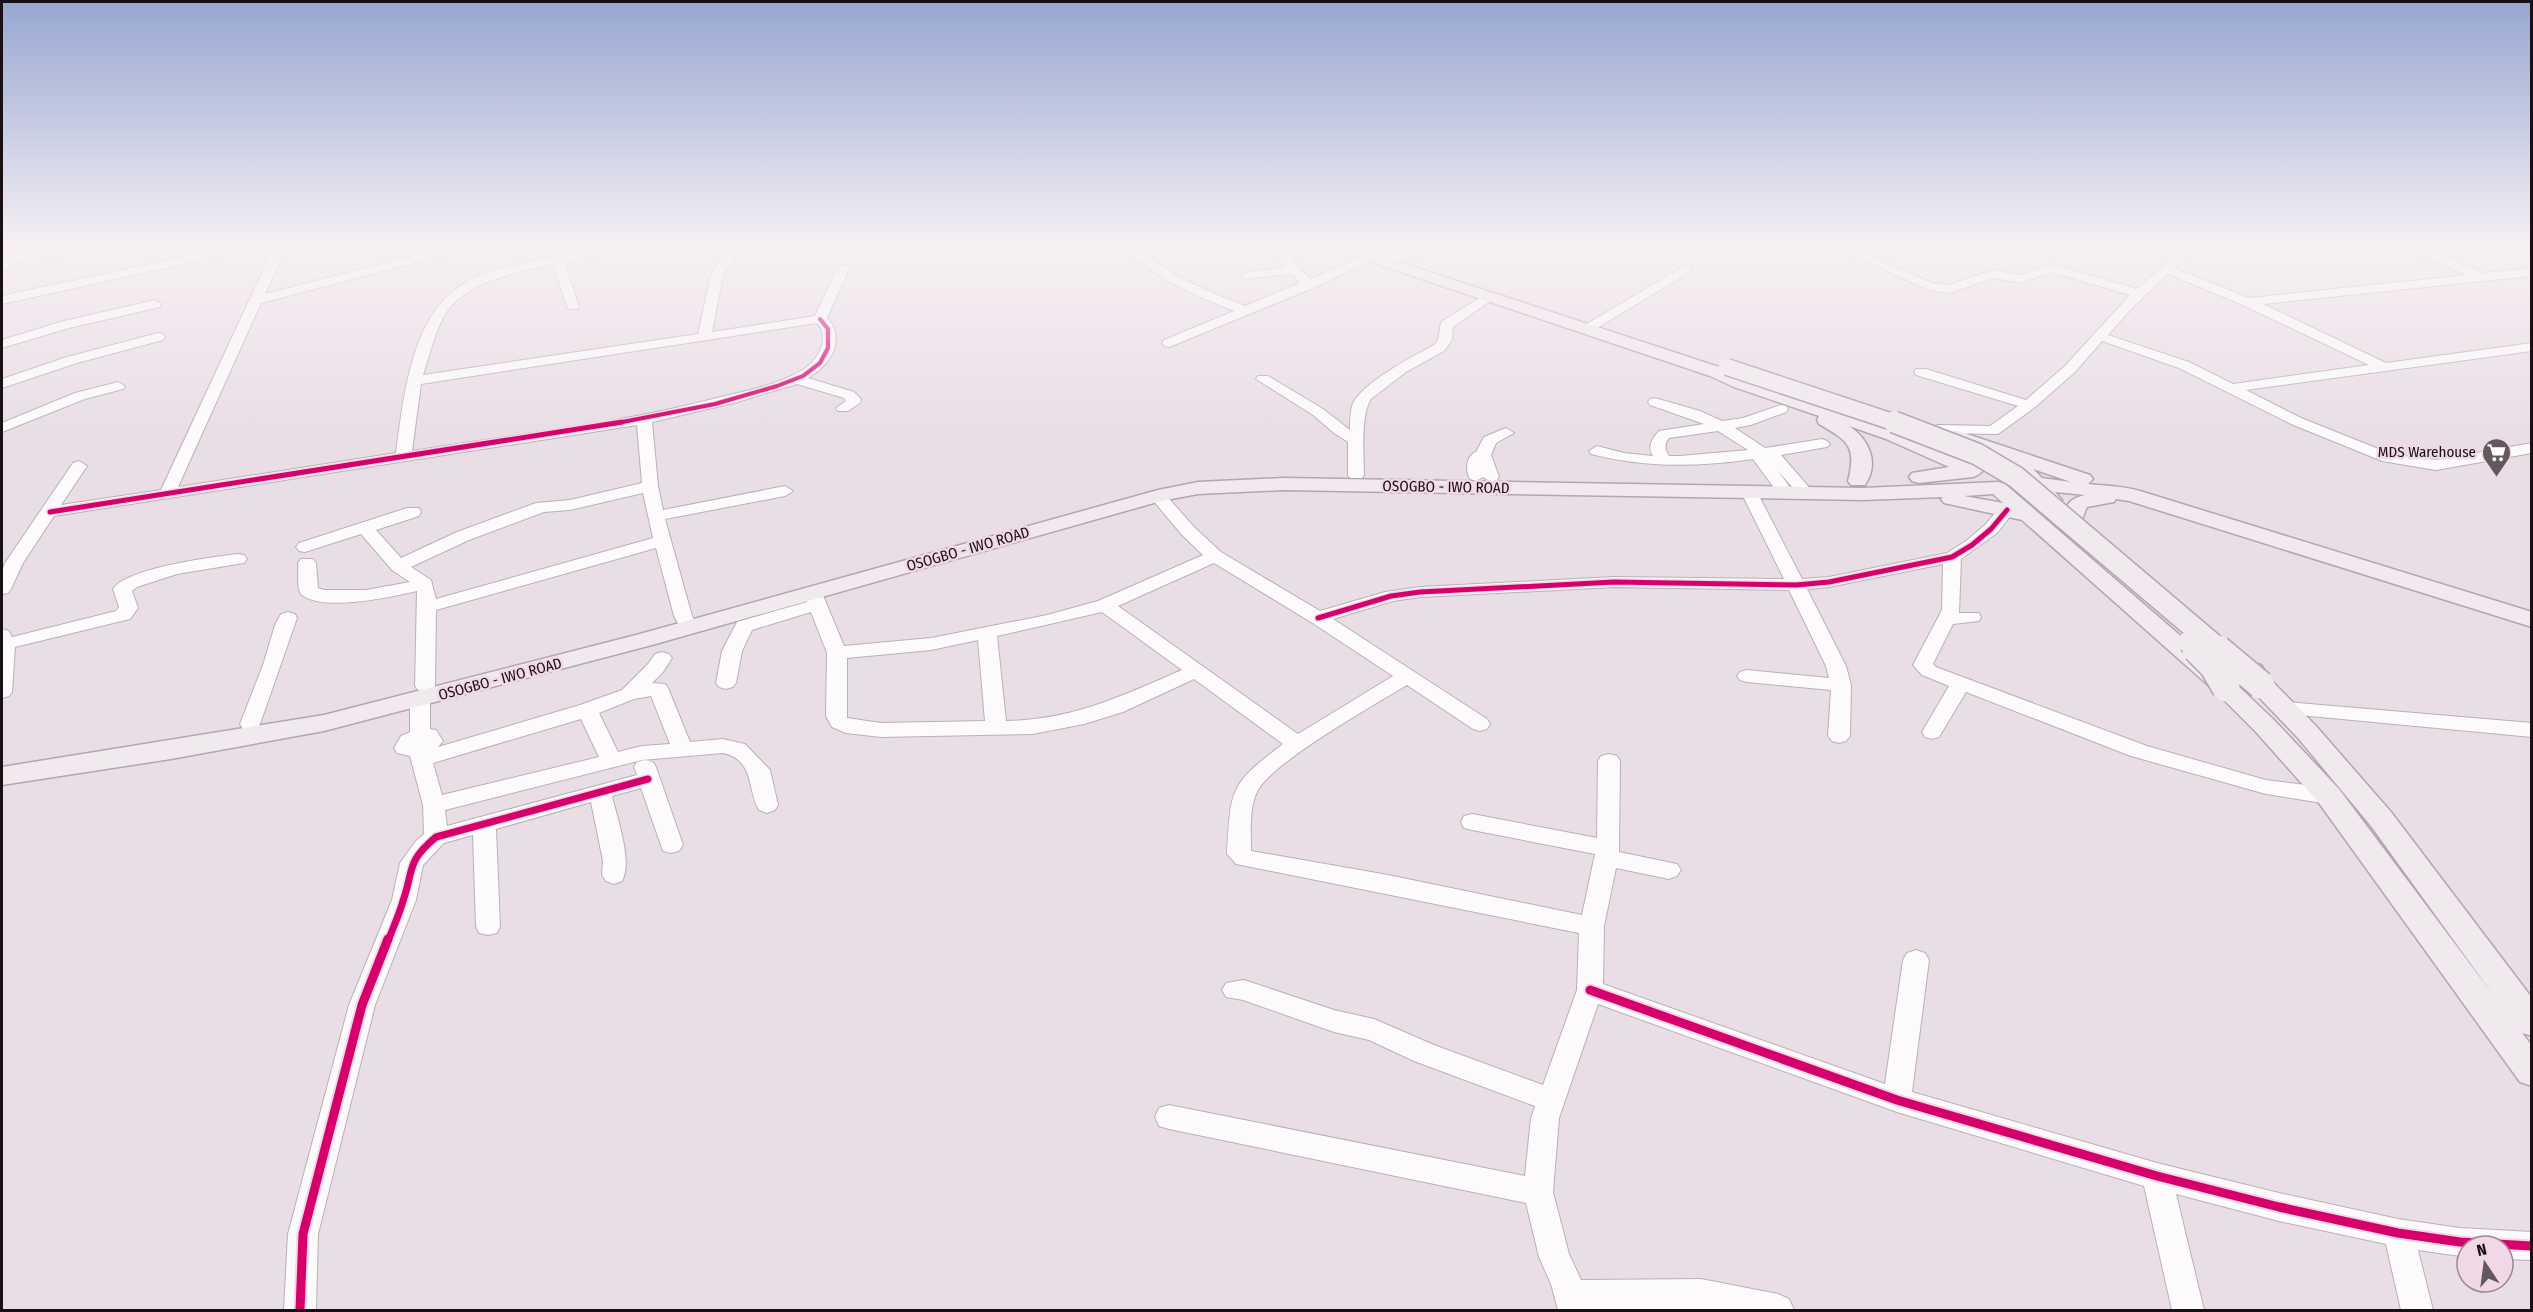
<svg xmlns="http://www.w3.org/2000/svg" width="2533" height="1312" font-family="'Fira Sans Condensed',sans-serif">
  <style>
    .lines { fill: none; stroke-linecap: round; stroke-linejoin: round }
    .minor-casing { stroke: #bab0b7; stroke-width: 2 }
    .major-casing { stroke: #b4a5af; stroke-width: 3 }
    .minor { fill: #fcfafb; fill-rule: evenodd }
    .major { fill: #f0e9ee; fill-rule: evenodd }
    .major-bridge-far2-casing { stroke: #b4a5af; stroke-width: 19; stroke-linecap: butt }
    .major-bridge-far1-casing { stroke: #b4a5af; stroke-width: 24; stroke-linecap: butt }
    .major-bridge-casing { stroke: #b4a5af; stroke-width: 30; stroke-linecap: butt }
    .major-bridge-far2 { stroke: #f0e9ee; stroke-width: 16 }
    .major-bridge-far1 { stroke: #f0e9ee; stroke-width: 21 }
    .major-bridge { stroke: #f0e9ee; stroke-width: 27 }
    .cycleway-far3-casing { stroke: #f0d8e7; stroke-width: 6 }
    .cycleway-far2-casing { stroke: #f0d8e7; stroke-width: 8 }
    .cycleway-far1-casing { stroke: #f0d8e7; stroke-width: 10 }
    .cycleway-casing { stroke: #f0d8e7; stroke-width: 13 }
    .cycleway-far3 { stroke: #d6006c; stroke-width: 4 }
    .cycleway-far2 { stroke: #d6006c; stroke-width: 5 }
    .cycleway-far1 { stroke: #d6006c; stroke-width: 7 }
    .cycleway { stroke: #d6006c; stroke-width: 9 }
    .labels { text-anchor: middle; stroke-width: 5; stroke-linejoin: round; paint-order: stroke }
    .poi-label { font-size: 15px; fill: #181015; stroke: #f0d8e7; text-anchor: end }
    .street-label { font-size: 15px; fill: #181015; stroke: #f0d8e7 }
  </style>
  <rect width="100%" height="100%" fill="#eadee6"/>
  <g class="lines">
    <defs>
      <path id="minor" d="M74 247H106L100 251 14 261 6 270 2 271V260L6 255Z
        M227 247H248L242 251 2 304V296Z
        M274 247H314L312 250 282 257 265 294 447 247H466L464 250 261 303 178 487 396 453C404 396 411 312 467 282 488 270 514 265 538 260 565 255 594 245 623 247L621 250 564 262 579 306 578 309H568L553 264C518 272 461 282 443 318 434 335 429 357 423 375L698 334 711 275 729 247H741L723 275 712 332 815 316 837 269 843 265 847 266 849 269 827 318C847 339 830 366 808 378L854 392 861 399 860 403 848 411H838L836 408 846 401 844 398 797 384 734 403 652 422 658 486 663 510 785 486 793 491 785 496 665 519 692 616 698 627 696 631H682L674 616 656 548 436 610 435 686 432 690 425 692 418 690 415 686 417 591C391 597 324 612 302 595 296 590 299 570 298 563L301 559H313L316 563 318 588 324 590H366L410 582 392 570 361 534 305 552 299 551 296 547 299 543 407 508H419L421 512 419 516 376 530 401 558 457 532 536 503 570 500 642 483 637 425 54 516 23 563 11 589 8 593 2 594V571L5 563 73 463 79 461 87 466 61 505 161 490ZM817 323C831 338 818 360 804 369 778 385 746 391 717 398 618 424 513 435 412 451L421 384ZM643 493 653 538 436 599 431 580 411 567 469 540 544 512 570 510Z
        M1130 247H1145L1142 250C1170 278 1209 291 1245 306L1300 283 1292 274 1244 279 1242 276 1244 273 1286 267 1268 247H1280L1310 279 1369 254 1373 253 1379 257 1313 288 1169 347 1164 346 1162 343 1164 340 1234 311C1196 295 1159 281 1130 252Z
        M1432 247H1457L1451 251 1400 259 1384 265 1378 261 1394 253Z
        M1834 247H1849L1932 283 1949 285 1992 270 2020 275 2051 264 2137 289 2183 247H2195L2174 268 2249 298 2467 275 2410 250 2408 247H2423L2484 273 2532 268V276L2263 304 2386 363 2532 343V351L2246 390 2301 418 2391 454 2436 460 2532 443V453L2436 470 2382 461 2291 424 2179 368 2102 341 2075 372 2034 408 1998 434 1933 433 1930 430 1933 427 1938 425 1990 426 2018 406 1916 375 1914 372 1916 369H1926L2026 400 2065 366 2130 295 2051 272 2021 283 1993 278 1950 293 1929 290ZM2168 274 2243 305 2369 365 2233 384 2189 362 2108 335 2131 309Z
        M1686 265 1692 269 1690 272 1597 328H1587L1585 325Z
        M1489 292 1495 296 1493 299 1453 327 1452 340 1444 351 1406 372 1371 399C1360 416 1364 455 1364 475L1362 478H1350L1348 475V442L1334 433 1313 415 1256 379 1258 376H1268L1323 409 1350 430C1350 422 1350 414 1352 406 1359 384 1414 356 1434 345L1438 340 1441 322Z
        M155 300 161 304 160 307 69 328 2 348V340L60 322Z
        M158 333 163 334 165 337 163 340 77 363 2 388V379L67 357Z
        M118 382 125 386 123 389 85 399 2 432V423L75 393Z
        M1655 398 1700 411 1722 421 1743 418 1781 405 1786 406 1788 409 1786 412 1751 425 1735 428 1765 448 1822 439 1827 441 1830 444 1827 447 1781 455 1814 493 1806 498 1800 496 1778 471 1794 493 1786 498 1780 496 1753 459C1698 467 1646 468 1591 454L1589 451 1597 446 1624 453 1653 456C1647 446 1652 439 1659 431L1704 424 1650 405 1648 402 1650 399ZM1718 431 1748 450 1680 456H1669C1665 450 1664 444 1669 438Z
        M1506 428 1514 433 1496 443 1491 455 1499 477 1497 480 1491 482 1483 477 1476 481 1470 479C1465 470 1466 456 1476 452L1484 437Z
        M1749 487 1757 492 1802 579 1829 577 1947 553 1966 541 1985 525 2001 506H2013L2015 510 1997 533 1961 559 1959 613H1979L1981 617 1979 621 1953 624 1933 664 1936 667 2147 746 2266 780 2329 788 2337 791 2340 796 2337 801 2329 804 2266 794 2131 756 1966 692 1939 737 1932 739 1925 737 1922 732 1949 686 1922 675 1913 665 1942 610 1943 564 1829 587 1807 589 1846 666 1851 685 1850 736 1846 741 1839 743 1832 741 1828 736 1831 690 1747 682 1740 680 1737 676 1740 672 1747 670 1829 678 1826 666 1789 590 1614 587 1420 597 1393 601 1333 619 1487 719 1490 724 1487 729 1480 731 1473 729 1407 685C1376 704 1270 763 1257 792 1249 809 1251 832 1251 851L1388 875 1582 915 1595 854 1472 830 1464 828 1461 822 1464 816 1472 814 1597 838 1598 761 1601 756 1609 754 1617 756 1620 761 1619 852 1677 864 1681 870 1677 876 1669 879 1616 868 1604 926 1603 984 1885 1084 1903 960 1907 953 1916 950 1925 953 1929 960 1912 1092 2157 1163 2279 1193 2398 1219 2460 1228 2532 1232V1260L2503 1259V1246H2467V1257L2418 1250 2433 1310H2401L2386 1244 2279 1221 2176 1194 2204 1310H2172L2144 1186 1897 1112 1598 1004 1559 1118 1553 1192 1569 1254 1581 1280 1701 1279 1778 1294 1789 1299 1794 1310H1558L1551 1284 1539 1257 1526 1203 1169 1129 1159 1126 1155 1117 1159 1108 1169 1105 1525 1176 1531 1118 1535 1106 1414 1061 1369 1040 1334 1032 1243 1000 1226 997 1222 990 1226 983 1244 980 1334 1010 1374 1019 1434 1045 1543 1085 1577 990 1579 933 1236 864 1227 854C1231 788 1229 785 1283 744L1194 679 1123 712 1084 724 1033 734 881 737 846 733 832 727 826 716 827 653 811 612 752 630 742 651 736 683 733 687 726 689 719 687 716 683 722 651 737 622 807 602 804 593 807 589H819L822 593 844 646 931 638 1047 615 1098 601 1203 555 1182 535 1152 499 1150 496 1152 493H1164L1194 527 1221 552 1320 611 1385 592 1420 587 1614 577 1784 579 1741 492ZM1214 563 1311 622 1393 676 1298 734 1118 606ZM1102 612 1182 670C1122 696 1072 720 1006 721L997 636ZM978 640 985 721 881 723 847 718V658L931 650Z
        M238 554 244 555 247 559 244 563 177 574 137 587 132 591 138 608 130 619 15 647 12 692 9 696 2 698V629L9 631 12 637 116 611 119 607 113 589C127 568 212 557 238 554Z
        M288 612 295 614 297 618 260 724 257 729 250 731 243 729 240 724 263 665 275 625 281 614Z
        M662 652 669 654 672 658 663 672 652 683 665 684 668 688 690 742 723 739 745 744 770 770 778 805 775 810 767 813 759 810C747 790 755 760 723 753L642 760 445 810 447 826 637 775 634 767 637 762 645 760 653 762 656 767 683 845 679 851 671 853 663 851 641 788 612 796C617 818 633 862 622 881L614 884 606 881 602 875 603 861 591 802 496 829 500 926 497 933 488 935 479 933 476 926 473 835 444 843 423 865 416 900 375 1005 318 1234 316 1310H284L288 1234 349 1005 392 900 400 863 416 841 424 834 423 805 410 756 397 753 394 748 401 736 410 732V700L413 695 420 694 427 695 430 700V729L436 730 443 741 438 747 580 705 622 690 648 664 655 654ZM651 696 670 744 642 746 618 752 599 713 634 699ZM581 719 599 757 442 795 433 763Z
        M2285 702 2532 723V737L2278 713 2275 708 2278 703Z"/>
      <path id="major" d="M1343 247H1362L1393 260 1722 368 1746 379 1900 431 1970 462 1995 456 1944 439 1942 435 1944 431H1958L2090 475 2093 479 2088 484C2107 486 2122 486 2140 491L2532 612V627L2129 501 2116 499 2114 502 2087 507 2081 522 2074 524 2067 522 2064 518C2065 504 2071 498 2085 495L2055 492 2062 500 2059 504H2045L2032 493 2023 491 2020 487 2023 483C2018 472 1998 464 1986 469 1980 472 1980 475 1973 477L1919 483 1912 481 1909 477 1912 473 1949 467 1886 439 1849 426C1869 439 1880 463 1865 485H1851L1848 481C1857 446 1848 441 1819 424L1817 420 1819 416 1734 387 1710 376 1383 266 1345 250ZM2033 469 2071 482 2042 478Z
        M1284 478 1863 488 1998 482 2005 484 2235 683 2274 720 2339 789 2494 996 2371 826 2298 738 2252 690 2240 670 2243 665 2252 663 2261 665 2271 680 2316 726 2391 812 2532 998V1036L2522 1033 2532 1046V1086L2520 1082 2319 803 2256 732 2217 693 2022 520 1944 503 1941 499 1943 497 1863 500 1284 490 1198 494 1161 501 652 645 324 731 171 759 2 785V767L324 715 636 635 1158 490 1198 482ZM1993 494 2003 503 1964 496Z"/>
    </defs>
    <use href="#minor" class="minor-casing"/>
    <use href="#major" class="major-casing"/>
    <use href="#minor" class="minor"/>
    <use href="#major" class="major"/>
    <defs>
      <path id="major-bridge-far2" d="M1727 367 1899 424"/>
      <path id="major-bridge-far1" d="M1894 422 1977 454 2016 477 2220 650
        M2189 642 2197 650"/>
      <path id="major-bridge" d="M2196 649 2213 666 2226 688
        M2218 649 2261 685"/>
    </defs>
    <use href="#major-bridge-far2" class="major-bridge-far2-casing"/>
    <use href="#major-bridge-far1" class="major-bridge-far1-casing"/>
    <use href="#major-bridge" class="major-bridge-casing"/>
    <use href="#major-bridge-far2" class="major-bridge-far2"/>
    <use href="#major-bridge-far1" class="major-bridge-far1"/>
    <use href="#major-bridge" class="major-bridge"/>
    <defs>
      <path id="cycleway-far3" d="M612 424 715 404 777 386 803 376 820 363 828 348V329L820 319"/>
      <path id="cycleway-far2" d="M50 512 622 422
        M1318 618 1391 596 1420 592 1614 582 1796 585 1829 582 1952 557 1972 545 1991 529 2007 510"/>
      <path id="cycleway-far1" d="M388 941C393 928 399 915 403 901 414 869 406 862 436 837L648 779"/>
      <path id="cycleway" d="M1590 990 1897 1100 2157 1176 2279 1207 2398 1233 2460 1242 2532 1246
        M300 1310 303 1234 362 1005 388 939"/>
    </defs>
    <use href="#cycleway-far3" class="cycleway-far3-casing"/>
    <use href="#cycleway-far2" class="cycleway-far2-casing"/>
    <use href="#cycleway-far1" class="cycleway-far1-casing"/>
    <use href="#cycleway" class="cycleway-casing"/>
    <use href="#cycleway-far3" class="cycleway-far3"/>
    <use href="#cycleway-far2" class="cycleway-far2"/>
    <use href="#cycleway-far1" class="cycleway-far1"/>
    <use href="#cycleway" class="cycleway"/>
  </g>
  <linearGradient id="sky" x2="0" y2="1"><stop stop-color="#97a6d1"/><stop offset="0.57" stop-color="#f6f0f4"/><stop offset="1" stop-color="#f6f0f4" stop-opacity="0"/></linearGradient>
  <rect width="2533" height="430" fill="url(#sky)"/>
  <defs>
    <symbol id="supermarket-pin" viewBox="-11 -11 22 30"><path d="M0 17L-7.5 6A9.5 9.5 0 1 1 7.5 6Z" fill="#62585e" stroke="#f0d8e7"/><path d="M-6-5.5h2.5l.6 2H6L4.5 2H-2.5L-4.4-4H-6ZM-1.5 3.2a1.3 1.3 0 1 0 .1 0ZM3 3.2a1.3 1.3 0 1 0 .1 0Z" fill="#fff"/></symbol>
  </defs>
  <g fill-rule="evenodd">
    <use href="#supermarket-pin" x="2480" y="436" width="33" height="45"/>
  </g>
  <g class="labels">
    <g class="poi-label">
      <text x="2476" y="457">MDS Warehouse</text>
    </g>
    <g class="street-label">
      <text transform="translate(1446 487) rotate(1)" y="5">OSOGBO - IWO ROAD</text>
      <text transform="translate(968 549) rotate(-16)" y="5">OSOGBO - IWO ROAD</text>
      <text transform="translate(500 679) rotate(-15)" y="5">OSOGBO - IWO ROAD</text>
    </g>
  </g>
  <rect width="2533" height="1312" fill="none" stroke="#181015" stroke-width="6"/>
  <g transform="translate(2485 1264) rotate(347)"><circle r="28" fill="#f0d8e7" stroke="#9a8893" stroke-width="1.5"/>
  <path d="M0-4.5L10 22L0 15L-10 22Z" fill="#62585e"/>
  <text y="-9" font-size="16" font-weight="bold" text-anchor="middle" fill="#181015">N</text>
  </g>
</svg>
